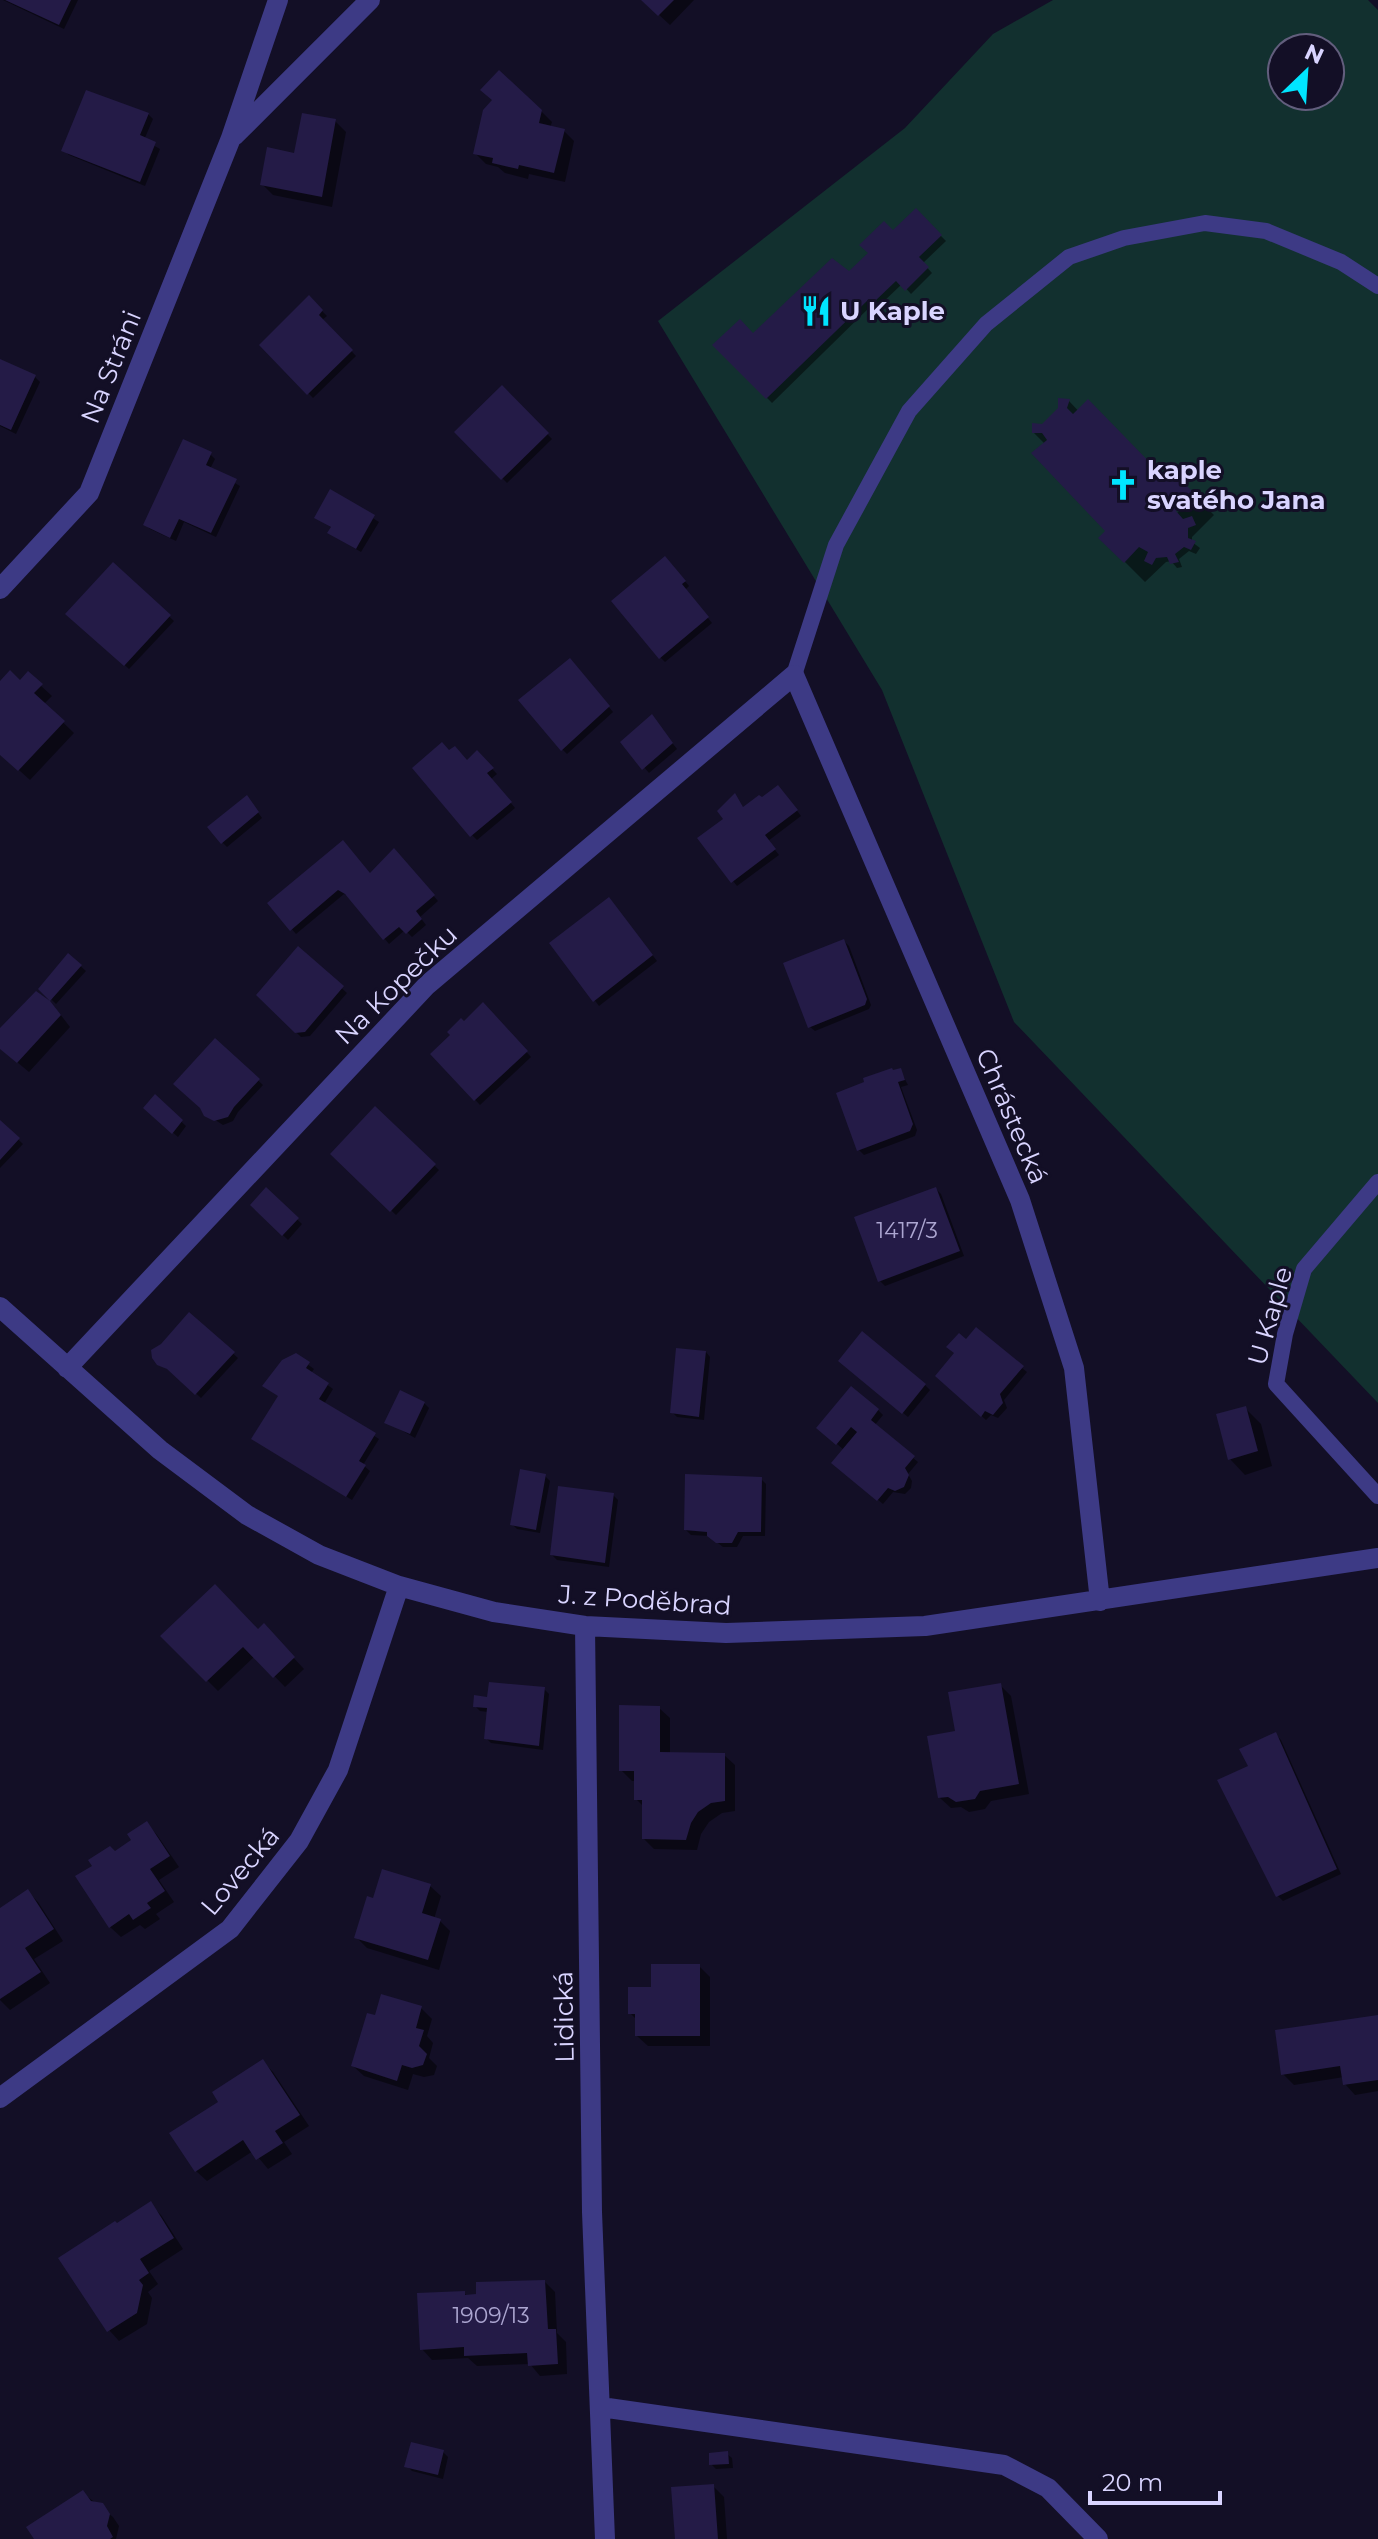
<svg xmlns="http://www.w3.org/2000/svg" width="1378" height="2539" font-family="Montserrat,sans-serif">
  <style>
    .green { fill: #12302f; fill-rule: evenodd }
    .shadow { fill: #0007 }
    .building { fill: #241b47 }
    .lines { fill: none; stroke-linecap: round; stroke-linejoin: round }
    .lane { stroke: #3d3a85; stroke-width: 16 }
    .street { stroke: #3d3a85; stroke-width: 20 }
    .labels { text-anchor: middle; stroke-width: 6; stroke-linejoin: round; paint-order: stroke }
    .number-label { font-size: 22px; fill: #aca6d1 }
    .poi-label { font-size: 26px; font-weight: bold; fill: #d9d4ff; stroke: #130f26; text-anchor: start }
    .street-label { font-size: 26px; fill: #d9d4ff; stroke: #130f26 }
  </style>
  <rect width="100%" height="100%" fill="#130f26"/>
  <path class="green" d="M1053 0H1368L1378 10V1403L1014 1022 882 690 658 321 905 128 993 34ZM1282 48H1330V96H1282Z"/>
  <path class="shadow" d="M3 0H78L64 29Z
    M643 0H694L670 25Z
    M494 100 541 111 552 122 550 128 564 131 574 141 565 182 529 174 528 179 505 173 498 167 486 164 475 153Z
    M148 114 153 119 144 140 160 149 145 186 69 155 64 150Z
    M335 121 346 132 332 207 273 195 262 184Z
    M916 211 946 241 923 263 932 273 911 294 902 284 879 306 875 302 772 403 715 345 753 336 849 274Z
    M309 298 327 316 322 320 356 356 313 398 262 345Z
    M0 361 35 377 40 382 16 434 0 426Z
    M502 387 552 439 507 483 457 432Z
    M1069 401 1176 514 1195 496 1214 515 1192 537V542L1200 548 1196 554 1189 551 1179 559 1182 567 1177 568 1171 561 1166 562 1145 582 1101 538 1108 531 1045 444 1034 433Z
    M210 454 215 459 210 469 240 486 216 537 184 522 176 541 150 529 145 524Z
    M331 492 379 522 361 552 335 537 332 528 316 517Z
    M670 563 689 586 685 590 712 623 665 662 660 657Z
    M113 564 174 621 129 669 68 613Z
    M574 665 613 712 567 754 562 749Z
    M28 674 52 696 44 704 74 733 30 780 0 753V683H20Z
    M656 722 677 749 649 773 623 742Z
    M450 753 468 762 477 753 497 774 491 779 515 808 477 840 472 835Z
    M783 792 801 816 768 841 779 855 737 886 733 881 725 819 735 796 744 809Z
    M251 803 262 818 227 847 222 842Z
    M399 856 438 901 420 917 426 925 412 937 405 930 389 944 350 897 344 894 296 934 270 904 371 875Z
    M614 905 657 961 599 1006 552 944Z
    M844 941 849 946 871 1005 869 1009 815 1031 810 1027Z
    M298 949 347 993 310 1036 301 1037 258 995Z
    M69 956 86 971 56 1004 41 989Z
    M483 1005 531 1057 480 1105 433 1054Z
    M60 1014 70 1027 29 1072 0 1048V1031Z
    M215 1041 263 1085 238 1112 233 1121 223 1125 206 1114Z
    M900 1070 908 1085 901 1087 917 1130 915 1136 864 1155 859 1150 894 1072Z
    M155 1097 186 1126 178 1137 145 1108Z
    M376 1109 439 1170 396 1215 333 1154Z
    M0 1122 23 1144 0 1168Z
    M936 1189 941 1194 964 1256 885 1286 880 1281Z
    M266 1190 302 1224 288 1240 252 1205Z
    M189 1314 238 1358 201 1398 174 1373 159 1364 162 1345Z
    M706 1352 710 1357 704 1420 677 1417 672 1412Z
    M956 1354 1022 1368 1027 1372 1004 1400 1007 1408 998 1418 991 1415 986 1420 937 1376Z
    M296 1356 314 1369 311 1373 333 1389 324 1404 379 1439 363 1465 370 1471 352 1500 254 1439 280 1397Z
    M845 1365 925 1385 930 1390 908 1417Z
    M424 1403 429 1408 415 1438 387 1422Z
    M1245 1408 1261 1424 1272 1466 1245 1475 1230 1459Z
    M878 1410 883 1415 874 1426 918 1462 908 1474 912 1481 911 1488 905 1494 893 1492 883 1504 839 1467 844 1450 823 1432Z
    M545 1476 550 1481 540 1533 517 1529 512 1524Z
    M761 1479 766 1484 765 1536H743L737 1547H723L709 1536 691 1535 686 1530Z
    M613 1495 618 1500 609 1567 557 1560 552 1555Z
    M264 1626 304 1669 285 1687 255 1656 218 1691 163 1636 258 1632Z
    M1000 1685 1011 1696 1029 1794 991 1801 985 1809 969 1812 961 1807 951 1808 940 1798 957 1732Z
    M544 1689 549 1694 543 1750 491 1743 486 1738 488 1712 480 1711 475 1706 489 1699Z
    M659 1708 670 1718V1754L724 1755 735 1765V1811L722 1813 709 1822 701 1834 697 1850 654 1849 644 1839V1807L636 1799V1781H632L621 1770Z
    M1276 1735 1281 1740 1341 1874 1283 1901 1278 1896 1251 1767Z
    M147 1824 157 1835 179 1867 159 1880 174 1902 156 1914 160 1919 145 1929 140 1925 121 1937 110 1927 115 1853 133 1841Z
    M430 1886 441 1896 434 1919 439 1920 450 1931 439 1970 367 1948 356 1937 374 1901Z
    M28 1892 38 1902 63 1941 34 1959 50 1983 10 2010 0 2000V1910Z
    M699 1966 710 1977V2046H648L637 2036V2020L630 2013 653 1988Z
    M421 2008 432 2019 427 2036 433 2043 429 2058 437 2066 434 2075 424 2077 413 2074 408 2090 364 2076 353 2066 376 2018Z
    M1378 2017V2091L1355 2095 1345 2084 1344 2077 1294 2085 1283 2074Z
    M262 2061 273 2072 309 2126 284 2142 292 2154 268 2169 253 2151 207 2181 196 2171 221 2102Z
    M150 2204 161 2215 183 2249 149 2271 158 2284 148 2292 152 2298 147 2324 119 2341 109 2330 117 2225Z
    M545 2282 555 2292 557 2333 566 2342 567 2374 540 2376 530 2364 477 2366 468 2358 432 2360 422 2349 464 2293 468 2297Z
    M443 2452 448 2457 443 2479 412 2471 407 2466Z
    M727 2454 732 2458 733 2468 716 2469 711 2464Z
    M713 2486 724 2497 727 2539H677Z
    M83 2493 113 2517 119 2526 116 2539H36Z"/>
  <path class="building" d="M5 0H71L59 25Z
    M641 0H674L658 16Z
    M499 70 542 110 539 123 565 129 554 173 519 165 518 169 492 163 493 158 473 154 483 110 492 100 480 90Z
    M86 90 149 113 140 135 156 142 140 182 61 151Z
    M302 113 336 119 322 197 260 185 267 147 294 153Z
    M916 208 942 235 919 257 929 267 905 291 896 281 873 303 869 299 766 399 712 345 740 319 753 333 832 258 849 271 868 253 859 245 884 221 893 230Z
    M309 295 323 310 319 315 353 350 307 395 259 345Z
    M0 359 36 375 11 430 0 425Z
    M502 385 549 433 501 480 454 432Z
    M1058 398 1070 399 1067 408 1073 414 1088 399 1163 476 1170 469 1194 493 1176 511 1183 519 1192 516 1196 525 1188 528V538L1196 541 1191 550 1184 547 1175 554 1179 562 1170 564 1167 557 1156 558 1152 565 1144 561 1148 552 1139 547 1124 563 1098 538 1105 531 1031 453 1047 440 1042 433H1032V423L1042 424 1058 408Z
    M183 439 212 452 206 465 237 479 211 533 179 519 170 538 143 525Z
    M330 489 375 515 356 549 327 533 331 527 314 518Z
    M665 556 686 581 682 584 709 617 659 659 611 601Z
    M113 562 171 615 124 666 65 614Z
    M570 658 610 706 561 751 518 700Z
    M10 670 20 680 28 671 43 684 34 693 65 721 18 771 0 755V681Z
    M652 714 673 743 642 770 620 742Z
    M442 742 449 750 455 746 467 760 477 750 494 768 487 773 512 802 470 837 412 768Z
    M778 785 798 810 765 835 776 849 731 883 697 838 723 819 717 811 735 793 743 807 759 795 762 797Z
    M247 795 259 812 221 844 207 827Z
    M343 840 370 873 394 848 435 895 416 911 422 919 406 934 399 927 383 940 345 894 338 890 290 931 267 903Z
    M609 897 653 955 593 1002 549 943Z
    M844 939 867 999 865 1005 808 1028 783 963Z
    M298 946 344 986 305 1032 295 1033 256 995Z
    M68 953 82 965 50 1001 61 1015 17 1063 0 1049V1028L36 991 50 1001 38 989Z
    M483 1002 528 1051 474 1101 430 1054 450 1035 447 1032 461 1018 464 1021Z
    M215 1038 260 1079 234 1107 228 1117 214 1121 204 1116 200 1108 173 1084Z
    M892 1068 893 1070 901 1068 905 1080 898 1082 913 1124 910 1131 857 1151 836 1093 864 1082 863 1078Z
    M155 1094 183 1120 172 1134 143 1108Z
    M375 1106 436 1164 390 1212 330 1154Z
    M0 1120 20 1138 0 1160Z
    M266 1187 299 1218 282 1236 250 1205Z
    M936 1187 960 1251 878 1282 854 1217Z
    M189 1312 235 1352 195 1395 167 1369 157 1365 152 1358 151 1350 161 1344Z
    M976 1327 1024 1366 1000 1394 1003 1403 993 1415 985 1411 981 1417 935 1376 954 1353 946 1347 959 1333 966 1339Z
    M862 1331 926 1384 902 1414 838 1361Z
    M676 1348 706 1351 699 1417 670 1413Z
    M296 1353 310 1362 306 1368 329 1383 319 1399 376 1433 359 1461 366 1465 346 1497 251 1439 278 1396 262 1386 282 1360Z
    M851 1386 879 1409 871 1420 915 1456 905 1468 909 1475 904 1487 895 1491 888 1488 877 1501 831 1463 857 1432 851 1427 836 1445 816 1428Z
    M400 1390 425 1402 410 1434 384 1423Z
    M1246 1406 1258 1451 1228 1460 1216 1414Z
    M520 1469 546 1474 536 1530 510 1525Z
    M685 1474 762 1477 761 1532H738L732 1543H716L707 1536V1532L684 1530Z
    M558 1486 614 1493 605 1563 550 1555Z
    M215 1584 258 1629 264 1623 295 1657 273 1678 243 1647 206 1682 160 1636Z
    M489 1682 545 1687 539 1746 484 1739 487 1708 473 1707 474 1695 487 1697Z
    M1001 1683 1019 1784 980 1791 975 1799 956 1802 948 1797 938 1798 927 1736 955 1731 948 1692Z
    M619 1705 660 1706V1752L725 1753V1801L711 1803 698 1812 691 1823 686 1840 642 1839V1800H634V1771H619Z
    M1276 1732 1337 1869 1276 1897 1217 1780 1248 1766 1239 1749Z
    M147 1821 170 1856 150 1869 165 1891 147 1903 151 1908 133 1920 129 1914 109 1928 75 1876 92 1866 88 1860 110 1846 115 1851 131 1840 127 1834Z
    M382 1869 431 1884 422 1913 441 1919 428 1960 354 1938 367 1896 373 1898Z
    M28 1889 54 1929 25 1948 41 1972 0 1999V1908Z
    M651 1964H700V2036H635V2014H628V1987H651Z
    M381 1994 422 2006 416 2028 424 2030 419 2046 427 2054 423 2065 412 2068 402 2065 397 2081 351 2066 367 2013 375 2015Z
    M1378 2015V2080L1343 2085 1340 2066 1281 2075 1275 2030Z
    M263 2059 300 2115 275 2131 283 2143 256 2160 243 2140 195 2172 169 2133 218 2102 212 2092Z
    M151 2201 174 2238 140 2259 149 2273 139 2280 143 2285 137 2313 107 2332 58 2258 115 2221 117 2223Z
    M545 2280 548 2329H556L558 2364 528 2366 527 2353 464 2356V2347L420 2350 417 2293 465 2291V2295L476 2294V2282Z
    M411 2442 444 2450 438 2475 404 2467Z
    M728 2451 729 2464 709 2465V2453Z
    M714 2484 718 2539H675L671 2487Z
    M83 2490 91 2501 103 2503 110 2514 107 2526 113 2537 110 2539H34L26 2527Z"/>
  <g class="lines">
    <path class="lane" d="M794 675 836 545 909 411 986 324 1069 257 1124 238 1205 223 1266 231 1341 262 1378 286
      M1378 1182 1304 1269 1285 1334 1276 1384 1378 1496"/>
    <path class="street" d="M234 136 370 0
      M0 589 89 493 231 138 278 0
      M0 1307 160 1450 247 1515 319 1555 399 1586 494 1612 585 1626 726 1633 925 1626 1378 1558
      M67 1368 427 985 794 675 1020 1200 1074 1368 1100 1601
      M585 1626 592 2212 605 2539
      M0 2098 230 1929 299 1841 338 1770 399 1586
      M601 2407 1004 2465 1048 2488 1098 2539"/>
  </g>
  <defs>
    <symbol id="restaurant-bare" viewBox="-9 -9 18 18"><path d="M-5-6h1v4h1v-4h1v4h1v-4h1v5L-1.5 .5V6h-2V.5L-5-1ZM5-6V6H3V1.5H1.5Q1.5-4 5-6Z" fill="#00e5ff" stroke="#130f26" stroke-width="2.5" paint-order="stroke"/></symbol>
    <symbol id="church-bare" viewBox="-9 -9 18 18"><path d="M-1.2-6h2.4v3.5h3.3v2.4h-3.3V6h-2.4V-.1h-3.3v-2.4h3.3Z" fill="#00e5ff" stroke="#130f26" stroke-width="2.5" paint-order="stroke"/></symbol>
  </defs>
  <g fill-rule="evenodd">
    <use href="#restaurant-bare" x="794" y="289" width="44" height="44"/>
    <use href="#church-bare" x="1101" y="463" width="44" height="44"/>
  </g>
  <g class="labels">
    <g class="number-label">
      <text x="907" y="1238">1417/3</text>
      <text x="491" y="2323">1909/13</text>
    </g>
    <g class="poi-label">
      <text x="840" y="320">U Kaple</text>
      <text x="1147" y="479">kaple<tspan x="1147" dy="30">svatého Jana</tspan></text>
    </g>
    <g class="street-label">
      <text transform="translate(111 367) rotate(-68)" y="9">Na Stráni</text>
      <text transform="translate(396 985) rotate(-44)" y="9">Na Kopečku</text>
      <text transform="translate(1012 1116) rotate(67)" y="9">Chrástecká</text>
      <text transform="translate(1270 1316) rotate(-74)" y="9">U Kaple</text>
      <text transform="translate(645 1600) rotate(4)" y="9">J. z Poděbrad</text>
      <text transform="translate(240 1871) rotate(-50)" y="9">Lovecká</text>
      <text transform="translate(564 2017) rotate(-91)" y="9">Lidická</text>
    </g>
  </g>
  <g transform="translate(1306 72) rotate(25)"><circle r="38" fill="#130f26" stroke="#625e7d" stroke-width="2"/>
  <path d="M0-6L14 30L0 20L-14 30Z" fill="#00e5ff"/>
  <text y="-12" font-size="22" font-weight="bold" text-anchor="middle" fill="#d9d4ff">N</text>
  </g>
  <path d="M1090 2491v12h130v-12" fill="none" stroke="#d9d4ff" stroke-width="4"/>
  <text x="1102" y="2491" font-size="24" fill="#d9d4ff" stroke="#130f26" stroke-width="6" paint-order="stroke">20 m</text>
</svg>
